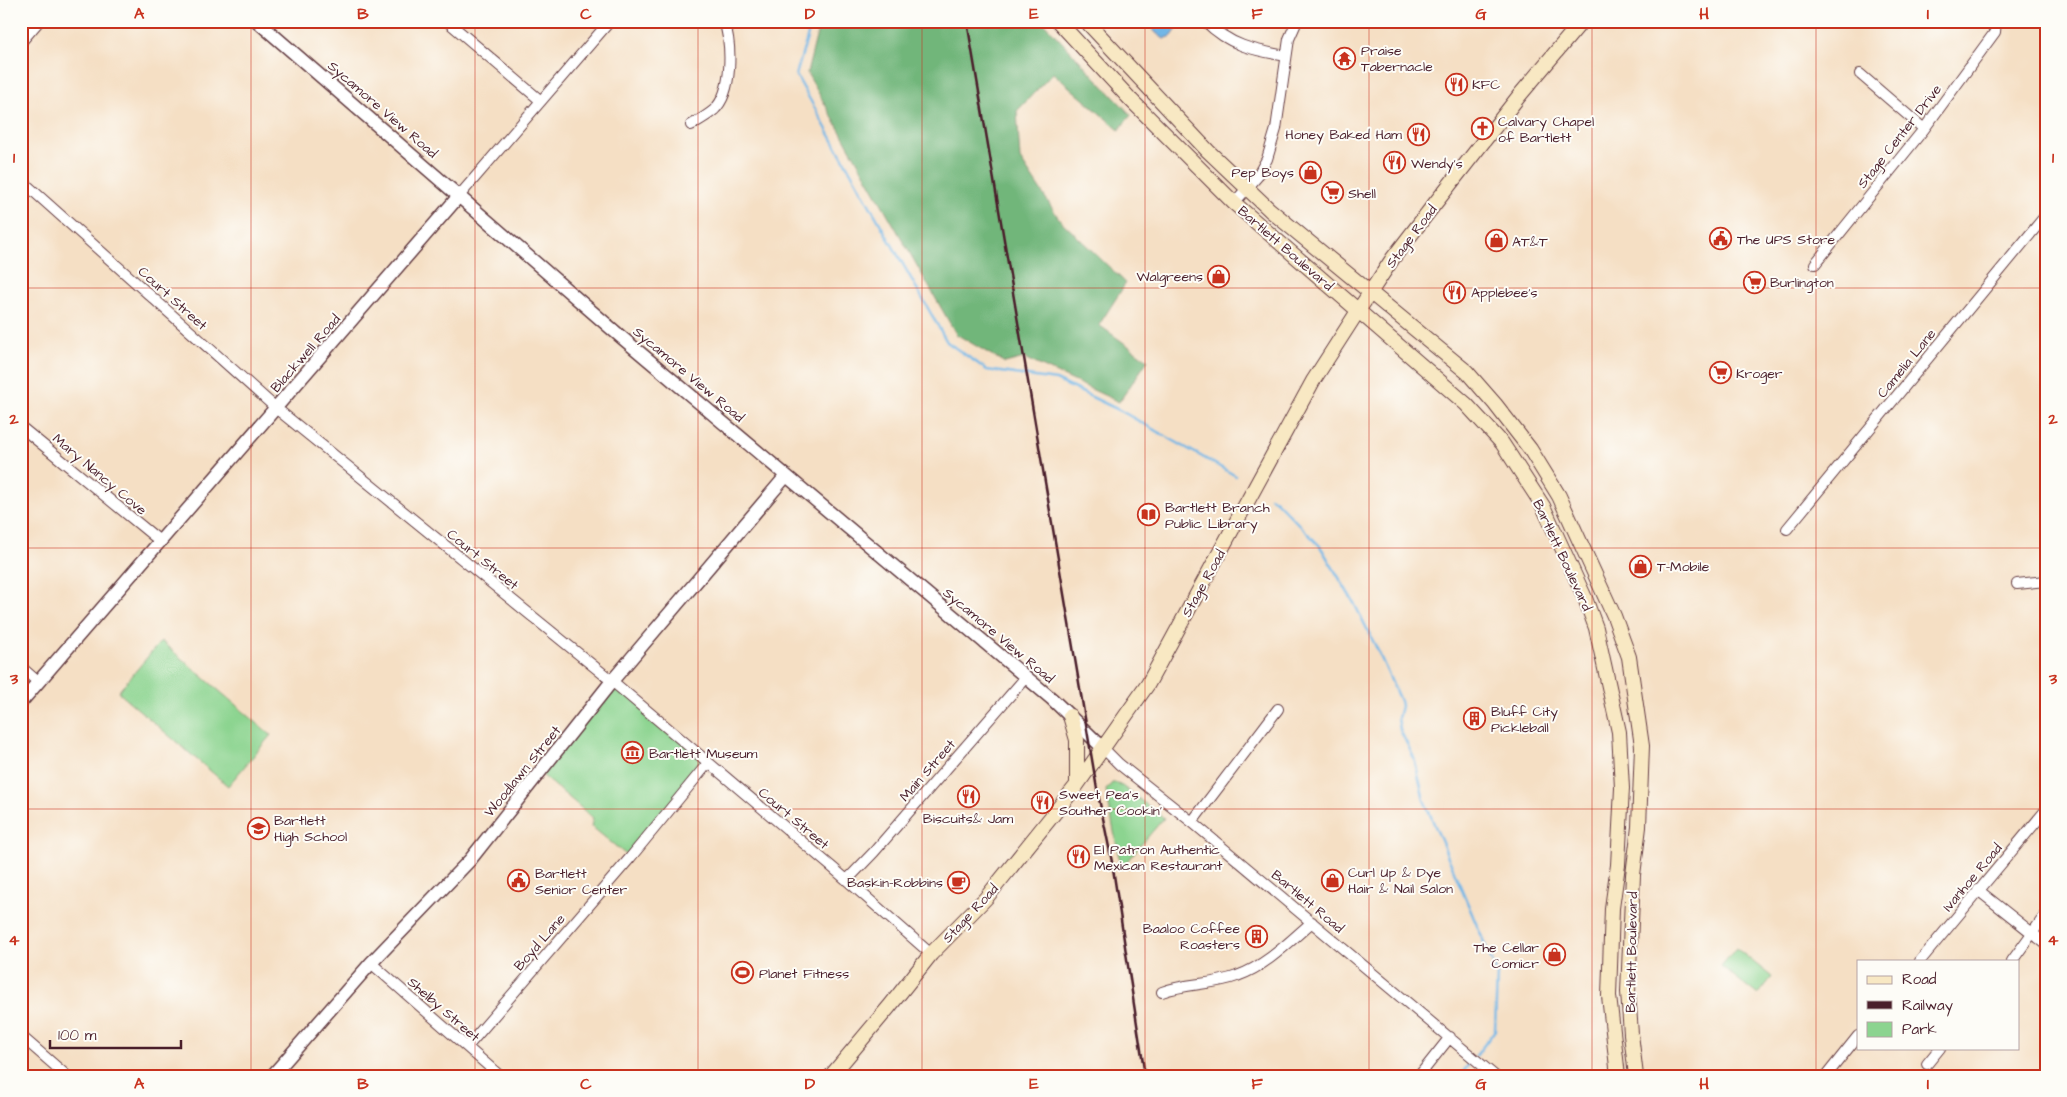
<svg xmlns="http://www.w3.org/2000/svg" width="2067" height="1097" font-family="'Architects Daughter',sans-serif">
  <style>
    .green { fill: #8cd490; stroke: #6b7a5e }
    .forest { fill: #71b67a; stroke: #5e6a52 }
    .water { fill: #6fb5e6; stroke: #5c6a88 }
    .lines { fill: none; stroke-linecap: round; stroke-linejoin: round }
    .stream { stroke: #6fb5e6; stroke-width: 2.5 }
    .minor-casing { stroke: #643c42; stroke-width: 12 }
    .tertiary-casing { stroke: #643c42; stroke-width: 15 }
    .secondary-casing { stroke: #643c42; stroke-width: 16 }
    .minor { stroke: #fff; stroke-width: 10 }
    .tertiary { stroke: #fff; stroke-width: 12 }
    .secondary { stroke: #f8e8c3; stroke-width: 14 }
    .rail { stroke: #4a1f2b; stroke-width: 2.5 }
    .grid { fill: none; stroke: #c8321e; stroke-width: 1; stroke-opacity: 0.55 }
    .labels { text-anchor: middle; stroke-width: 4; stroke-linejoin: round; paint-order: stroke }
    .poi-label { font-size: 14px; fill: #4a1f2b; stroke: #fdfcf7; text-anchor: start }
    .street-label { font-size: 14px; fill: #4a1f2b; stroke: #fdfcf7 }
    .neatline { fill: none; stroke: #c8321e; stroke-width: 2 }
    .grid-label { font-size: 16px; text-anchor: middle; font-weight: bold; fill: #c8321e }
  </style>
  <rect width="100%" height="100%" fill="#fdfcf7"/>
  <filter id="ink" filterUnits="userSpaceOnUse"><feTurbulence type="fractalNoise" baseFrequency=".02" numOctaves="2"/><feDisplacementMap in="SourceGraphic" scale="10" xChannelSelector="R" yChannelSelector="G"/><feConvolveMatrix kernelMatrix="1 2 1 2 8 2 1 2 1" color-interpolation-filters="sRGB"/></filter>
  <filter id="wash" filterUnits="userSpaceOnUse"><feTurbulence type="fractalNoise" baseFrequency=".0096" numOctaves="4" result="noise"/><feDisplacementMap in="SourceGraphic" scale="20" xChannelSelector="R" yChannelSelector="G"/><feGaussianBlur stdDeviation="1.12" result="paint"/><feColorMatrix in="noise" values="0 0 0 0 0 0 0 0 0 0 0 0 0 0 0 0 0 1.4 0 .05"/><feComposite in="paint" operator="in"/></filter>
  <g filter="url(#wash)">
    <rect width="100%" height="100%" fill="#f5dfc4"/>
    <path class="green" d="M161 641 271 735 228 786 118 692Z
      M612 681 708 763 630 858 591 826 593 818 540 773Z
      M1112 783H1118L1164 818 1121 868 1106 790Z
      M1736 948 1772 977 1758 995 1721 966Z"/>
    <path class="forest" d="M822 21H1042L1131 115 1119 130 1053 73 1017 111 1020 159 1060 220 1126 283 1099 325 1148 360 1119 402 1024 358 1005 363 956 334 807 73 819 25Z"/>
    <path class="water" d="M1146 21H1178L1179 26 1172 36 1164 39 1156 33Z"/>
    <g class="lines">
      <path class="stream" d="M812 21 796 75 947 342 987 370 1056 380 1121 411 1236 476
        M1270 497 1276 501 1320 546 1354 603 1378 651 1400 701 1401 706 1398 718 1400 730 1414 758 1424 800 1497 973 1495 1030 1476 1056
        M1460 1076 1472 1060"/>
    </g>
  </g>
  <g filter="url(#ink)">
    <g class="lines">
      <defs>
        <path id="minor" d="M447 21 541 101
          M1205 21C1230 46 1253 50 1286 56
          M21 42 39 21
          M1860 74 1924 129
          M691 125C698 121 707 116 714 110 733 92 732 45 724 21
          M21 180 277 409 612 681 833 868 931 954
          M459 196 610 21
          M1234 203 1257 177 1267 159 1276 129 1289 39 1297 21
          M1815 264 1924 129 1995 32 1996 21
          M21 427 161 542
          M1787 529 2046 215
          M2017 584 2046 581
          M21 667 38 682
          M1103 748 1119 764 1192 822 1495 1076
          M1192 822 1278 709
          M847 880 874 852 1026 677
          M1978 890 2046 944
          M1920 961 2046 810
          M2012 961 2046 914
          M371 963 500 1076
          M1162 992C1186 983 1214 985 1237 976 1266 966 1289 942 1312 922
          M21 1036 67 1076
          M467 1047 630 858 708 763
          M1927 1064 1940 1048
          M1419 1076 1450 1037
          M1826 1076 1858 1036"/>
        <path id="tertiary" d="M257 21 620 336 1052 699 1103 748
          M21 702 459 196
          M272 1076 371 963 470 860 612 681 786 476"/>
        <path id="secondary" d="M1058 21 1131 100 1234 203 1466 404 1502 443 1543 506 1585 598 1596 628 1619 732 1622 788 1618 865 1612 908 1609 996 1618 1076
          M1086 21 1208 151 1270 210 1467 372 1495 404 1530 449 1559 496 1614 616 1629 657 1642 746 1639 827 1633 875 1628 992 1631 1034 1636 1076
          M1070 716 1077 740V784
          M831 1076 889 1007 931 954 986 898 1077 785 1148 684 1313 381 1358 311 1393 258 1433 206 1519 96 1582 21"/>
      </defs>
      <use href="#minor" class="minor-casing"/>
      <use href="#tertiary" class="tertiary-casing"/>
      <use href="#secondary" class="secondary-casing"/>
      <use href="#minor" class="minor"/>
      <use href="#tertiary" class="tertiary"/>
      <use href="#secondary" class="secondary"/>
      <path class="rail" d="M967 21 1097 789 1112 862 1145 1076"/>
    </g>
  </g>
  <path class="grid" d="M251 21V1076M475 21V1076M698 21V1076M922 21V1076M1145 21V1076M1369 21V1076M1592 21V1076M1816 21V1076M21 288H2046M21 548H2046M21 809H2046"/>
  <defs>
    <symbol id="temple-ring" viewBox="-11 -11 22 22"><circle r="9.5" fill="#fdfcf7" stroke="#c8321e" stroke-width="1.5"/><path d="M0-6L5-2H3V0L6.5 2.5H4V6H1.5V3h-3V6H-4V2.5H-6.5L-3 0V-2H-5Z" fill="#c8321e"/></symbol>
    <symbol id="restaurant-ring" viewBox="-11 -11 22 22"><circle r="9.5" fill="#fdfcf7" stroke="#c8321e" stroke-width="1.5"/><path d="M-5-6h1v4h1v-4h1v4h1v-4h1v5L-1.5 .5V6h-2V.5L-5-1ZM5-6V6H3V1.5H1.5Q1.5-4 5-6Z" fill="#c8321e"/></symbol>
    <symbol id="church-ring" viewBox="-11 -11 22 22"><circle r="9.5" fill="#fdfcf7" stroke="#c8321e" stroke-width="1.5"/><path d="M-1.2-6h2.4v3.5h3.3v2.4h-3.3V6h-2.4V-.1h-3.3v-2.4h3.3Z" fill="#c8321e"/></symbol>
    <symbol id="shop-ring" viewBox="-11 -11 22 22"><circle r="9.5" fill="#fdfcf7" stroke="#c8321e" stroke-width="1.5"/><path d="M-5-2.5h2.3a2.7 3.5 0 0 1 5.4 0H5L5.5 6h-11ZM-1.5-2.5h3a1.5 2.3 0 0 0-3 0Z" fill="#c8321e"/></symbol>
    <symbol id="supermarket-ring" viewBox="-11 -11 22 22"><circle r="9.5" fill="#fdfcf7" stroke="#c8321e" stroke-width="1.5"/><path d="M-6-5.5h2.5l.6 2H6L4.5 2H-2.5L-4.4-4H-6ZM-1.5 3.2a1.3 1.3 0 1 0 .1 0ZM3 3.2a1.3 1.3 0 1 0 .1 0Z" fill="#c8321e"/></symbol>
    <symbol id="civic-ring" viewBox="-11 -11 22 22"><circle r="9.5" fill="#fdfcf7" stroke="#c8321e" stroke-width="1.5"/><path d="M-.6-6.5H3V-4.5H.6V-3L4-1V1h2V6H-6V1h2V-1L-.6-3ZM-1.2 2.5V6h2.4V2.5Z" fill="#c8321e"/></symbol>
    <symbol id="library-ring" viewBox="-11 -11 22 22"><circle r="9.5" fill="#fdfcf7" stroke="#c8321e" stroke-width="1.5"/><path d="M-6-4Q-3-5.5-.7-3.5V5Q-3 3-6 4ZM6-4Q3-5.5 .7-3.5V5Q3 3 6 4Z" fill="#c8321e"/></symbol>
    <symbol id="building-ring" viewBox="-11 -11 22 22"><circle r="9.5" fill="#fdfcf7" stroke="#c8321e" stroke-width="1.5"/><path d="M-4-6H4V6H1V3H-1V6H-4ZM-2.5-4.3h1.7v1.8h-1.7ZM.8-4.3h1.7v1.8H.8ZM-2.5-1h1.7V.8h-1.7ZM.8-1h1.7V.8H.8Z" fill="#c8321e"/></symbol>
    <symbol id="museum-ring" viewBox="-11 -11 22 22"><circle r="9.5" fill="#fdfcf7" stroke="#c8321e" stroke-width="1.5"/><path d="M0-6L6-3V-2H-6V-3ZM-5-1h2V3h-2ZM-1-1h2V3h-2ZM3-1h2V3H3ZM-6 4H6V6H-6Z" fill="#c8321e"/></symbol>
    <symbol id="school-ring" viewBox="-11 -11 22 22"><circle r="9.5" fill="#fdfcf7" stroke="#c8321e" stroke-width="1.5"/><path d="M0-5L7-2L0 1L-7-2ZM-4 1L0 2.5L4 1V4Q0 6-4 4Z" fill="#c8321e"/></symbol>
    <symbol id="cafe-ring" viewBox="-11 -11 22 22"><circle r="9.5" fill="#fdfcf7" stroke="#c8321e" stroke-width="1.5"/><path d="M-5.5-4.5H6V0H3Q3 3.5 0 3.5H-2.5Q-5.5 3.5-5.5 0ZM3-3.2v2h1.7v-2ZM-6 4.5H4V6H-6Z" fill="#c8321e"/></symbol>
    <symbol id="stadium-ring" viewBox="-11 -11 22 22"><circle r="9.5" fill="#fdfcf7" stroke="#c8321e" stroke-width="1.5"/><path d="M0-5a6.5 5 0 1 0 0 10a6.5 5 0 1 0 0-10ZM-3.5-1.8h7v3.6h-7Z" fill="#c8321e"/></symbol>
  </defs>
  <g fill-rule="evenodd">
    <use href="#temple-ring" x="1332" y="46" width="25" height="25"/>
    <use href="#restaurant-ring" x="1444" y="72" width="25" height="25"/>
    <use href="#church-ring" x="1470" y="116" width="25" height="25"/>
    <use href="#restaurant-ring" x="1406" y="122" width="25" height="25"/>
    <use href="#restaurant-ring" x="1382" y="150" width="25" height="25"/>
    <use href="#shop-ring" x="1298" y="160" width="25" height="25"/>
    <use href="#supermarket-ring" x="1320" y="180" width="25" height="25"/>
    <use href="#civic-ring" x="1708" y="226" width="25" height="25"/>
    <use href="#shop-ring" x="1484" y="228" width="25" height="25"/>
    <use href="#shop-ring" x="1206" y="264" width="25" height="25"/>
    <use href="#supermarket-ring" x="1742" y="270" width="25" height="25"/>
    <use href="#restaurant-ring" x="1442" y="280" width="25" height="25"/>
    <use href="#supermarket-ring" x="1708" y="360" width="25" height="25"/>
    <use href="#library-ring" x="1136" y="502" width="25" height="25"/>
    <use href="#shop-ring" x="1628" y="554" width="25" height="25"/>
    <use href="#building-ring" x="1462" y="706" width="25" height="25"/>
    <use href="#museum-ring" x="620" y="740" width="25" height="25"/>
    <use href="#restaurant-ring" x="956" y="784" width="25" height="25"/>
    <use href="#restaurant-ring" x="1030" y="790" width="25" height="25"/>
    <use href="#school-ring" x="246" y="816" width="25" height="25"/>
    <use href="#restaurant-ring" x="1066" y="844" width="25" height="25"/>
    <use href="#shop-ring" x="1320" y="868" width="25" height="25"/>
    <use href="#civic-ring" x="506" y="868" width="25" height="25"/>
    <use href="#cafe-ring" x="946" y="870" width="25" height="25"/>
    <use href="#building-ring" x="1244" y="924" width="25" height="25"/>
    <use href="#shop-ring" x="1542" y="942" width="25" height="25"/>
    <use href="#stadium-ring" x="730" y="960" width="25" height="25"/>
  </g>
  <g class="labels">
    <g class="poi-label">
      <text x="1361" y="55">Praise<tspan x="1361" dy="16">Tabernacle</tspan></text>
      <text x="1472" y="89">KFC</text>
      <text x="1498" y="126">Calvary Chapel<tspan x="1498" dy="16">of Bartlett</tspan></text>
      <text x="1402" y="139" text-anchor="end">Honey Baked Ham</text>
      <text x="1411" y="168">Wendy's</text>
      <text x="1294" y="177" text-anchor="end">Pep Boys</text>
      <text x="1348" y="198">Shell</text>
      <text x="1737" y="244">The UPS Store</text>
      <text x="1512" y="246">AT&amp;T</text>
      <text x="1203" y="281" text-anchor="end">Walgreens</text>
      <text x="1770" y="287">Burlington</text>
      <text x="1471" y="297">Applebee's</text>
      <text x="1736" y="378">Kroger</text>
      <text x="1165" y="512">Bartlett Branch<tspan x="1165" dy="16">Public Library</tspan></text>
      <text x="1657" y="571">T-Mobile</text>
      <text x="1491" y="716">Bluff City<tspan x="1491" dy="16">Pickleball</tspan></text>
      <text x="649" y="758">Bartlett Museum</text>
      <text x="1059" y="799">Sweet Pea's<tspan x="1059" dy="16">Souther Cookin'</tspan></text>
      <text x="968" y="823" text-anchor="middle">Biscuits&amp; Jam</text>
      <text x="274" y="825">Bartlett<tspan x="274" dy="16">High School</tspan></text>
      <text x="1094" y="854">El Patron Authentic<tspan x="1094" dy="16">Mexican Restaurant</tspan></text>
      <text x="1348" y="877">Curl Up &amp; Dye<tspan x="1348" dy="16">Hair &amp; Nail Salon</tspan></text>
      <text x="535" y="878">Bartlett<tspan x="535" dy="16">Senior Center</tspan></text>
      <text x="943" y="887" text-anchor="end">Baskin-Robbins</text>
      <text x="1240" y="933" text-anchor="end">Baaloo Coffee<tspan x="1240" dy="16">Roasters</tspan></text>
      <text x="1539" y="952" text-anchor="end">The Cellar<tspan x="1539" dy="16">Comicr</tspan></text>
      <text x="759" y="978">Planet Fitness</text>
    </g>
    <g class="street-label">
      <text transform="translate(383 109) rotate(41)" y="5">Sycamore View Road</text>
      <text transform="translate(1899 136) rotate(-52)" y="5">Stage Center Drive</text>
      <text transform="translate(1411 236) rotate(-53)" y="5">Stage Road</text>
      <text transform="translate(1286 248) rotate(41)" y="5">Bartlett Boulevard</text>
      <text transform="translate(173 298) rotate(42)" y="5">Court Street</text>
      <text transform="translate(305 353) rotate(-49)" y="5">Blackwell Road</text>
      <text transform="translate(1906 363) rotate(-51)" y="5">Camelia Lane</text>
      <text transform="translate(689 374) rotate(40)" y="5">Sycamore View Road</text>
      <text transform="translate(100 474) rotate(40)" y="5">Mary Nancy Cove</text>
      <text transform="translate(1563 555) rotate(65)" y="5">Bartlett Boulevard</text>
      <text transform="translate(483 559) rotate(39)" y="5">Court Street</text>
      <text transform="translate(1203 583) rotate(-61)" y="5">Stage Road</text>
      <text transform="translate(999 635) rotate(40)" y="5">Sycamore View Road</text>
      <text transform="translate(927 770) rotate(-49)" y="5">Main Street</text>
      <text transform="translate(522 771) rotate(-51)" y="5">Woodlawn Street</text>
      <text transform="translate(794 818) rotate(40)" y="5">Court Street</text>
      <text transform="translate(1972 877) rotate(-50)" y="5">Ivanhoe Road</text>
      <text transform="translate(1308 901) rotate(40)" y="5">Bartlett Road</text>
      <text transform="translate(970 913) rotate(-47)" y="5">Stage Road</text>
      <text transform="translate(539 942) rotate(-49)" y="5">Boyd Lane</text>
      <text transform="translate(1631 952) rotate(-89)" y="5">Bartlett Boulevard</text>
      <text transform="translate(444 1009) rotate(41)" y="5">Shelby Street</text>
    </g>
  </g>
  <rect width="2067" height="1097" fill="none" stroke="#fdfcf7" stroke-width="55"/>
  <rect x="1857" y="960" width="162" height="90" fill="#fdfcf7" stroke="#b5a4a5"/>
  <rect x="1867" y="976" width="25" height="8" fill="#f8e8c3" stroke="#b5a4a5"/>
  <text x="1902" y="984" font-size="15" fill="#4a1f2b">Road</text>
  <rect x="1867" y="1001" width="25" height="8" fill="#4a1f2b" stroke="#b5a4a5"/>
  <text x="1902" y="1010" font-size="15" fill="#4a1f2b">Railway</text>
  <rect x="1867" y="1022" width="25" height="15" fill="#8cd490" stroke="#b5a4a5"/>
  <text x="1902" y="1034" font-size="15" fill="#4a1f2b">Park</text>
  <path d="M50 1040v8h131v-8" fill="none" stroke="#4a1f2b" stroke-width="2.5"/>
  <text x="58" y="1040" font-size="15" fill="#4a1f2b" stroke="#fdfcf7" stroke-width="4" paint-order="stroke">100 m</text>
  <rect x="28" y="28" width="2012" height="1042" class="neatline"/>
  <g class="grid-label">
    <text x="139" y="19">A</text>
    <text x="363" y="19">B</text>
    <text x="586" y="19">C</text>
    <text x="810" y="19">D</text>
    <text x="1034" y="19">E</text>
    <text x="1257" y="19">F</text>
    <text x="1481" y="19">G</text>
    <text x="1704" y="19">H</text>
    <text x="1928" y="19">I</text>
    <text x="14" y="163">1</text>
    <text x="2053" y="163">1</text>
    <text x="14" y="424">2</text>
    <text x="2053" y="424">2</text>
    <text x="14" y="684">3</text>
    <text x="2053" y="684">3</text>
    <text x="14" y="945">4</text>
    <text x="2053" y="945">4</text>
    <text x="139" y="1089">A</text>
    <text x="363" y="1089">B</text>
    <text x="586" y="1089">C</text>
    <text x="810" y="1089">D</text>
    <text x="1034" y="1089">E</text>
    <text x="1257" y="1089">F</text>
    <text x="1481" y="1089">G</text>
    <text x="1704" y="1089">H</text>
    <text x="1928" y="1089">I</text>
  </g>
</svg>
